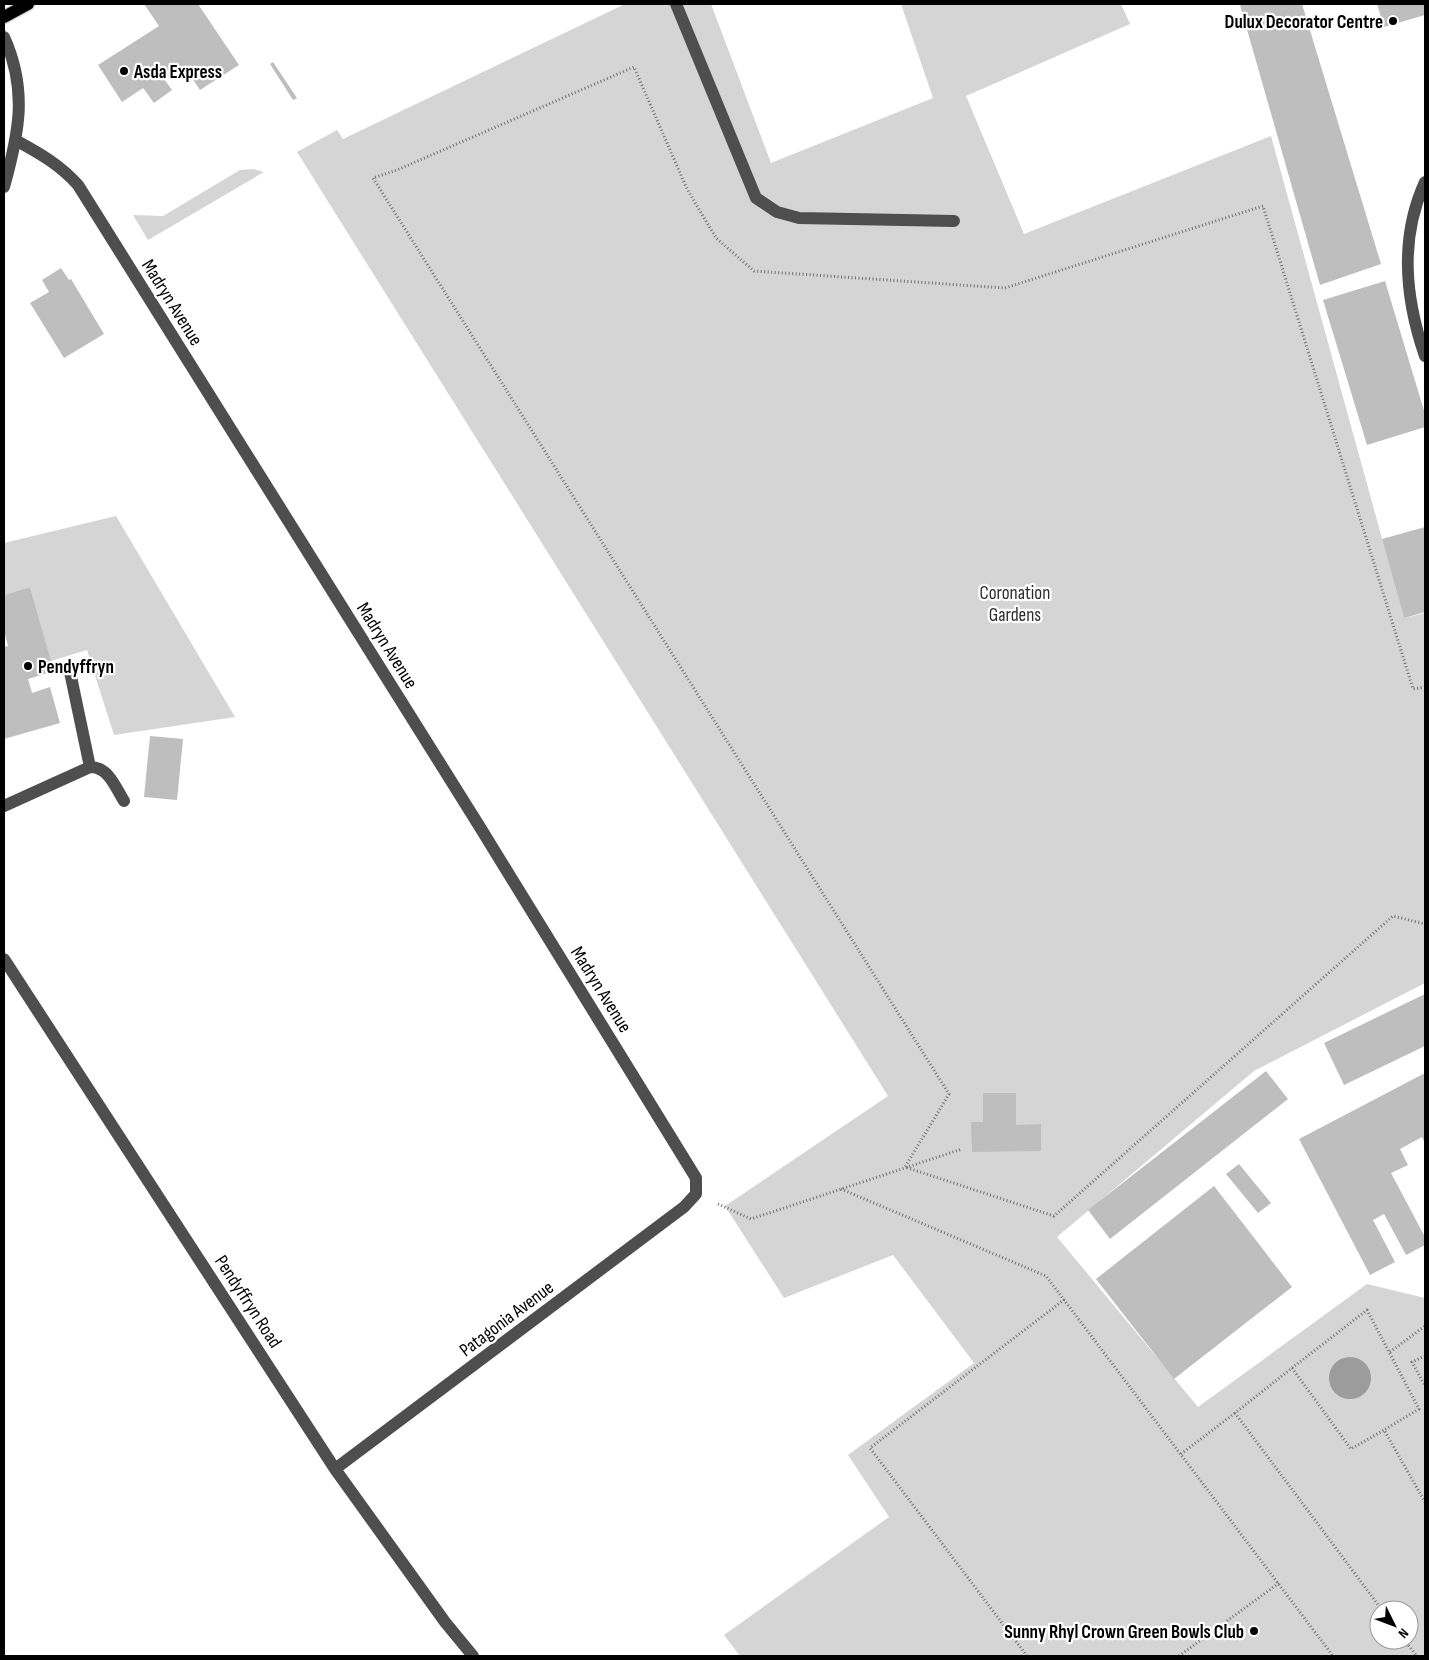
<svg xmlns="http://www.w3.org/2000/svg" width="1429" height="1660" font-family="'Sofia Sans Condensed',sans-serif">
  <style>
    .green { fill: #d5d5d5; fill-rule: evenodd }
    .water { fill: #9c9c9c }
    .building { fill: #bebebe }
    .lines { fill: none; stroke-linecap: round; stroke-linejoin: round }
    .major-casing { stroke: #dbdbdb; stroke-width: 15 }
    .path { stroke: #707070; stroke-width: 3; stroke-dasharray: 1 2.5; stroke-linecap: butt }
    .minor { stroke: #4e4e4e; stroke-width: 12 }
    .major { stroke: #000; stroke-width: 12 }
    .poi-dot { fill: #000; stroke: #fff; stroke-width: 2 }
    .labels { text-anchor: middle; stroke-width: 4.5; stroke-linejoin: round; paint-order: stroke }
    .poi-label { font-size: 19px; font-weight: bold; fill: #000; stroke: #fff; text-anchor: end }
    .street-label { font-size: 19px; fill: #000; stroke: #fff }
    .park-label { font-size: 19px; fill: #2c2c2c; stroke: #fff }
  </style>
  <rect width="100%" height="100%" fill="#fff"/>
  <path class="green" d="M625 4H711L771 163 933 98 901 4H1121L1130 24 966 96 1024 234 1271 136 1404 618 1425 613V983L1254 1071 1057 1237 1198 1407 1367 1284 1425 1298V1656H740L724 1635 889 1517 848 1455 974 1363 893 1255 784 1298 725 1206 888 1096 297 152 337 130 343 139ZM1379 1610H1409V1640H1379Z
    M253 169 264 172 148 240 133 215 163 216 240 170Z
    M116 516 235 717 114 735 87 650 51 661 30 587 4 595V543Z"/>
  <path class="water" d="M1329 1378a21 21 0 1 1 42 0a21 21 0 1 1-42 0Z"/>
  <path class="building" d="M144 4H198L239 65 200 90 184 66 164 79 172 90 154 103 143 88 122 102 98 65 159 26Z
    M1242 4H1302L1381 264 1320 285 1240 5Z
    M1377 4H1425V15L1384 27Z
    M273 62 297 98 293 100 270 64Z
    M61 268 69 280 71 279 104 334 64 358 30 303 49 292 42 280Z
    M1385 281 1425 414V427L1367 445 1323 300Z
    M1425 527V612L1404 618 1382 539Z
    M30 587 54 671 28 679 32 693 50 687 60 723 4 739V647L8 646 4 631V595Z
    M150 736 183 739 177 800 144 797Z
    M1425 994V1046L1344 1085 1324 1043Z
    M1266 1071 1288 1099 1110 1239 1088 1210Z
    M1425 1073V1143L1422 1137 1400 1149 1408 1165 1391 1173 1425 1237V1245L1406 1255 1384 1214 1373 1220 1395 1262 1370 1275 1299 1139Z
    M983 1093H1016V1125L1041 1124V1151L972 1152 971 1122H983Z
    M1239 1164 1271 1203 1258 1213 1226 1174Z
    M1214 1186 1292 1287 1174 1379 1096 1279Z"/>
  <g class="lines">
    <defs>
      <path id="major" d="M4 17 28 4"/>
    </defs>
    <use href="#major" class="major-casing"/>
    <path class="path" d="M1425 687 1413 689 1263 206 1005 288 754 271 716 238 687 189 634 67 397 170 373 178 949 1094 905 1167 1054 1216 1393 916 1425 924
      M841 1189 1046 1276 1333 1656
      M718 1204 751 1219 962 1149
      M1390 1352 1425 1326
      M1425 1356 1412 1362 1425 1386
      M1292 1368 1367 1310 1419 1409 1384 1430
      M1181 1454 1235 1413
      M1382 1610 1235 1413 1292 1368 1351 1449 1384 1430 1425 1502
      M1404 1640 1417 1656
      M1027 1656 870 1448 1065 1299
      M1179 1656 1279 1583"/>
    <path class="minor" d="M676 4 756 198 777 212 799 218 954 221
      M4 37C28 90 19 133 4 187
      M17 141C41 154 60 165 78 185L478 824 696 1178V1194L684 1207 335 1469
      M1425 182C1399 239 1405 298 1425 356
      M70 672 90 767
      M4 806 90 767C109 767 115 787 124 801
      M4 959 335 1469 445 1622 473 1656"/>
    <use href="#major" class="major"/>
  </g>
  <g class="poi-dot">
    <circle cx="1393" cy="21" r="5"/>
    <circle cx="124" cy="71" r="5"/>
    <circle cx="28" cy="666" r="5"/>
    <circle cx="1254" cy="1631" r="5"/>
  </g>
  <g class="labels">
    <g class="poi-label">
      <text x="1383" y="28">Dulux Decorator Centre</text>
      <text x="134" y="78" text-anchor="start">Asda Express</text>
      <text x="38" y="673" text-anchor="start">Pendyffryn</text>
      <text x="1244" y="1638">Sunny Rhyl Crown Green Bowls Club</text>
    </g>
    <g class="street-label">
      <text transform="translate(173 302) rotate(58)" y="7">Madryn Avenue</text>
      <text transform="translate(388 645) rotate(58)" y="7">Madryn Avenue</text>
      <text transform="translate(602 989) rotate(58)" y="7">Madryn Avenue</text>
      <text transform="translate(249 1301) rotate(57)" y="7">Pendyffryn Road</text>
      <text transform="translate(506 1318) rotate(-37)" y="7">Patagonia Avenue</text>
    </g>
    <g class="park-label">
      <text x="1015" y="599">Coronation<tspan x="1015" dy="22">Gardens</tspan></text>
    </g>
  </g>
  <rect width="1429" height="1660" fill="none" stroke="#000000" stroke-width="10"/>
  <g transform="translate(1394 1625) rotate(132)"><circle r="24" fill="#ffffff" stroke="#999999"/>
  <path d="M0-4L9 19L0 12L-9 19Z" fill="#000000"/>
  <text y="-8" font-size="14" font-weight="bold" text-anchor="middle" fill="#000000">N</text>
  </g>
</svg>
